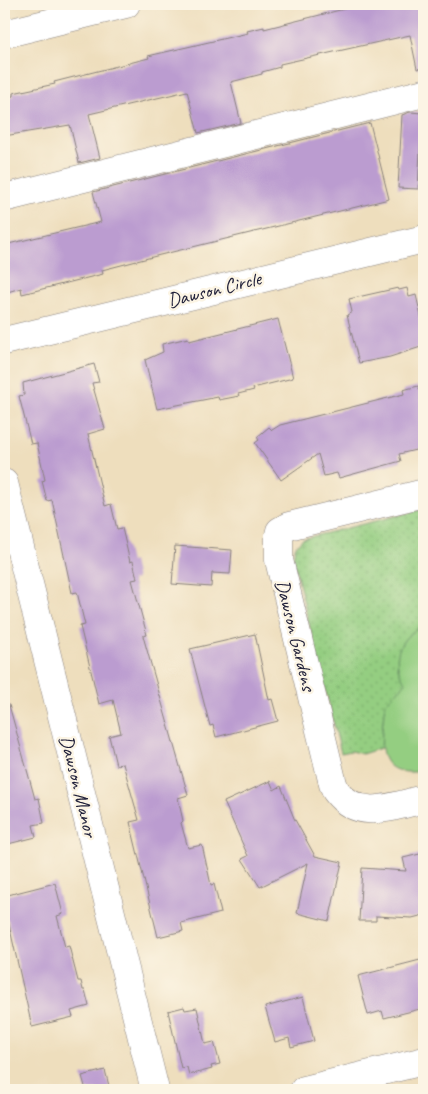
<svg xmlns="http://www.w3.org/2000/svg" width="428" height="1094" font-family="Caveat,sans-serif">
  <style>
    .grass { fill: url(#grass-dots); stroke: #5b785e }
    .park { fill: #94ce81; stroke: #5b785e }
    .building { fill: #bb9cd0 }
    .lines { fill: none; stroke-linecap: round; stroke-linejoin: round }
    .minor-casing { stroke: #88807c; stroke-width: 29 }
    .minor { stroke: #fff; stroke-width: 28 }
    .labels { text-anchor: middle; stroke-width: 5; stroke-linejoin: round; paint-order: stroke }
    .street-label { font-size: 20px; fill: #22223b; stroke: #fcf5e5 }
  </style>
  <defs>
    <pattern id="grass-dots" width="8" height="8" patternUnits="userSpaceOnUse" patternTransform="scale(1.25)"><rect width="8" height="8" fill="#94ce81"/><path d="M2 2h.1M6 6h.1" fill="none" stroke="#7fb170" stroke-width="1.8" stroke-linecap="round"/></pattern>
  </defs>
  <rect width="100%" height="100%" fill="#fcf5e5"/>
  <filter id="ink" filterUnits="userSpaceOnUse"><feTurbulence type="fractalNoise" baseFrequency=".02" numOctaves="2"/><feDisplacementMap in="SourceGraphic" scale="10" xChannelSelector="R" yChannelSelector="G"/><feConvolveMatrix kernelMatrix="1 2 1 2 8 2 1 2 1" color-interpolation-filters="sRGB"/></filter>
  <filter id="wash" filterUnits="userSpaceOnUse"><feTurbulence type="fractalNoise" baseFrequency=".0096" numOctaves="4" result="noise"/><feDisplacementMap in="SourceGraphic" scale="20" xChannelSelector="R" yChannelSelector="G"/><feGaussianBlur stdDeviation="1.12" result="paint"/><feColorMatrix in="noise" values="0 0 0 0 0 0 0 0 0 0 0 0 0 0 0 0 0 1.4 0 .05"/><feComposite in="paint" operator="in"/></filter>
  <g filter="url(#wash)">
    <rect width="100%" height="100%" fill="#eedebd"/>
    <path class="grass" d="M424 509V627L418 629 397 666 406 683 385 704 381 748 362 754 351 751 341 753 293 559 295 547 302 539Z"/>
    <path class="park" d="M424 627V771C371 779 381 741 385 704L406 683C389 663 398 634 424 627Z"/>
    <g id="blocks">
      <path class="building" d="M356 4H420L424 21V68L417 69 410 35 280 64V67L262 72V74L231 82 241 123 198 133 187 91 89 114 100 158 79 163 70 125 4 136V98L13 96V93L55 84 54 82 149 58 148 56 248 33 247 31 264 27V29L348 8 347 6Z
        M410 112 422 113 418 189 398 188 402 115Z
        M370 123 389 199 160 255 102 270 103 274 22 294 21 288 4 293V245L101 222 93 192Z
        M398 288 399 290 407 288 409 297 416 295 424 329V346L390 357 359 363 347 315 352 312 349 299Z
        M278 319 293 378 253 388 254 390 238 394 239 396 219 400 218 397 157 409 145 360 163 352 162 344 188 338 189 341Z
        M94 364 99 382 92 383 105 429 88 434 105 506 111 504 117 529 122 528 130 562 133 561 137 579 132 580 147 635 143 636 188 795 178 798 183 821 181 823 188 848 202 845 211 885 214 884 221 913 181 923 183 931 158 937 130 822 139 820 123 764 116 765 109 736 121 733 113 700 99 704 80 626 85 625 77 592 72 593 52 500 47 501 42 481 45 480 37 443 31 444 19 396 24 395 23 383Z
        M418 386 420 391 424 390V448L399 454 401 461 339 478 337 473 324 476 318 454 281 480 255 443 259 440 257 437 269 427 272 430 280 425 404 394 403 390Z
        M175 546 232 550 230 574 212 573 211 587 172 584Z
        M255 634 269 700 272 699 278 721 216 737 213 725 210 726 190 649Z
        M4 705H9L35 799 39 798 44 823 33 825 36 837 4 845Z
        M270 781 274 790 281 786 294 818 315 856 342 862 329 921 297 913 308 863 260 887 242 859 248 856 224 802Z
        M424 853V915L412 918 376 916V921H359L362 868 406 871 403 858Z
        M55 883 63 914 57 916 65 947 69 946 78 981H81L83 990H85L89 1006 71 1011 73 1017 32 1027 8 920 4 921V896Z
        M424 959V1008L384 1018 382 1011 368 1015 358 976Z
        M303 997 314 1041 291 1047 289 1038 275 1042 265 1007Z
        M184 1007 185 1010 197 1008 205 1044 214 1042 220 1064 211 1066 212 1069 189 1075 187 1067 181 1068 168 1011Z
        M105 1070 110 1090H86L82 1076Z"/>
    </g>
  </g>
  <g filter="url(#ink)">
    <use href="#blocks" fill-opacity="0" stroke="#88807c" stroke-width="1"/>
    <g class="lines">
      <defs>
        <path id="minor" d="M4 34 126 4
          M4 198 424 93
          M4 341 424 239
          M4 483 155 1090
          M424 493 289 526 280 531 279 535V560L333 784 336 791C359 822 393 806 424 799
          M304 1090 424 1061"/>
      </defs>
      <use href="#minor" class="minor-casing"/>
      <use href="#minor" class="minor"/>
    </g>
  </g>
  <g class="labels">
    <g class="street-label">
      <text transform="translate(214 289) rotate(-14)" y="7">Dawson Circle</text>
      <text transform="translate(296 635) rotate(76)" y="7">Dawson Gardens</text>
      <text transform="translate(79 786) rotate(76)" y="7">Dawson Manor</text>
    </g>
  </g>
  <rect width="428" height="1094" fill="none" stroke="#fcf5e5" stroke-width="20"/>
</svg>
